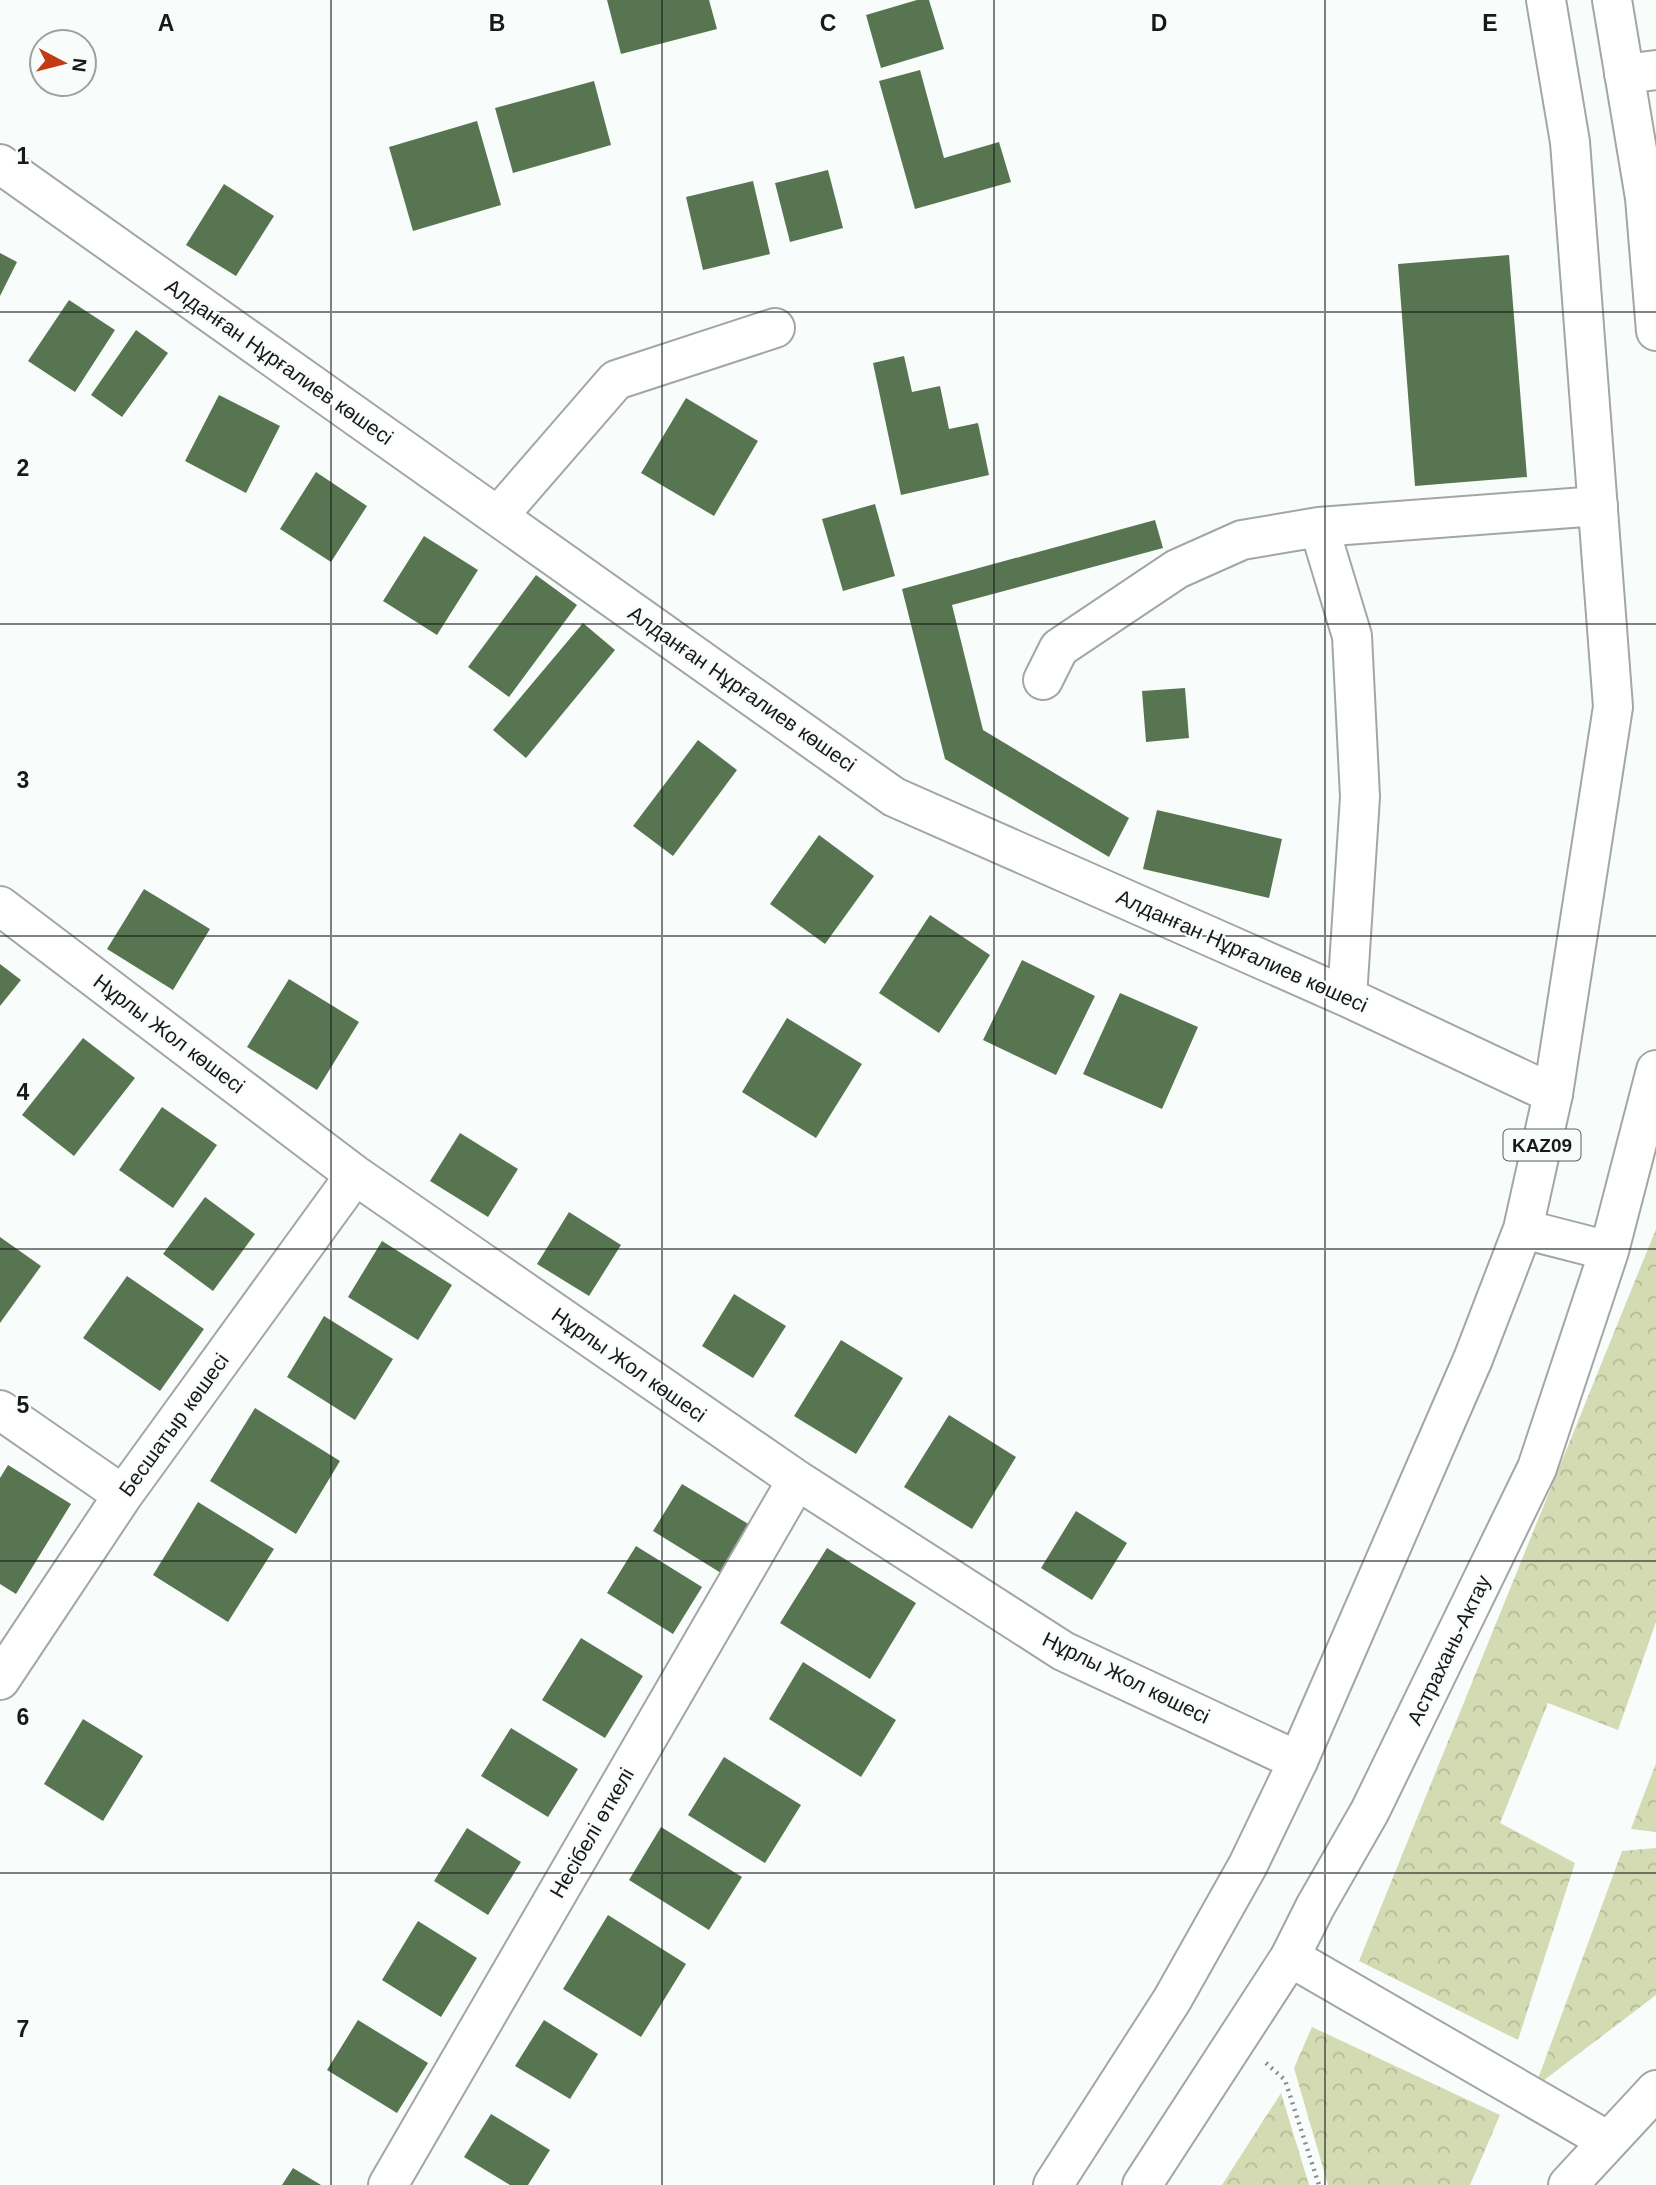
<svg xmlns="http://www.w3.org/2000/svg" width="1656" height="2185" font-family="Arial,sans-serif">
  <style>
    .forest { fill: url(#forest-crowns) }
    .building { fill: #587551 }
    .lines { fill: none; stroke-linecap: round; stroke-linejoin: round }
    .minor-casing { stroke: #a2a7a5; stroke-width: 42 }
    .highway-casing { stroke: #a2a7a5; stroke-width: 42 }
    .path { stroke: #8a8d8c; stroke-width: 4.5; stroke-dasharray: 2 5; stroke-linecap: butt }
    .minor { stroke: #fff; stroke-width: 38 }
    .highway { stroke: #fff; stroke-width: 38 }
    .grid { fill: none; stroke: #181a19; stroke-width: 2; stroke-opacity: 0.55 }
    .labels { text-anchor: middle; stroke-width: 5; stroke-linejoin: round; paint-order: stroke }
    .shield { fill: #f8fdfb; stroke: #5b5e5d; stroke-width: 2 }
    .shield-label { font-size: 19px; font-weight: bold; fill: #181a19 }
    .street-label { font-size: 21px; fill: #181a19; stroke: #f8fdfb }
    .grid-label { font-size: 23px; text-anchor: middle; font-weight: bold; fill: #181a19; stroke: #f8fdfb; stroke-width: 5; stroke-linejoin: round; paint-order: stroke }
  </style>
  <defs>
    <pattern id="forest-crowns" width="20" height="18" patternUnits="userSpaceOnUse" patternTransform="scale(1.75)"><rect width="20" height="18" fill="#d4dab2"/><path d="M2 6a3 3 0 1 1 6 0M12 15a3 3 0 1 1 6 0" fill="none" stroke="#b5ba98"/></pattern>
  </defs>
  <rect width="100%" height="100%" fill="#f8fdfb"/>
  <path class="forest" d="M1656 1229V1622L1618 1730 1548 1703 1500 1823 1575 1863 1518 2040 1359 1961Z
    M1656 1763V1832L1631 1829Z
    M1656 1848V1995L1535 2087 1622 1851Z
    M1312 2027 1500 2115 1470 2185H1328L1294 2068Z
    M1281 2093 1309 2185H1222Z"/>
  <path class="building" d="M607 0H709L717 29 621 54Z
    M917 0H929L944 49 881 68 866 15Z
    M920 70 944 158 999 142 1011 182 915 209 879 81Z
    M594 81 611 145 513 173 495 108Z
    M477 121 501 205 413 231 389 147Z
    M828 170 843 228 790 242 775 183Z
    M753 181 770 254 703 270 686 197Z
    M224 184 274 216 236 276 186 245Z
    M0 253 17 262 0 296Z
    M1509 255 1527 477 1415 486 1398 264Z
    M69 300 115 330 75 392 28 361Z
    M136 330 168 353 122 417 91 395Z
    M904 356 912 392 940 386 949 429 978 423 989 475 901 495 873 363Z
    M219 395 280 426 246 493 185 461Z
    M686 398 758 441 714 516 641 473Z
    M316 472 367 506 331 562 280 529Z
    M875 504 895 576 843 591 822 519Z
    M1155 520 1163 548 952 605 983 730 1129 818 1109 857 945 759 902 589Z
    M424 536 478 570 437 635 383 601Z
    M536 575 577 605 509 697 468 667Z
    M583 623 615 650 526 758 493 730Z
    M1185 688 1189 738 1146 742 1142 691Z
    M698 740 737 770 673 856 633 826Z
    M1157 810 1282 839 1269 898 1143 869Z
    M819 835 874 876 825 944 770 904Z
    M144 889 210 929 173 990 107 949Z
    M930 915 990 955 939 1033 879 993Z
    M1022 960 1095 996 1056 1075 983 1040Z
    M0 964 21 980 0 1006Z
    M289 979 359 1022 317 1090 247 1047Z
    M1120 993 1198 1027 1162 1109 1083 1074Z
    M787 1018 862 1064 816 1138 742 1092Z
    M83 1038 135 1078 74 1156 22 1115Z
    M162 1107 217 1145 173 1208 119 1170Z
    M460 1133 518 1169 488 1217 430 1181Z
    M205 1197 255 1234 213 1291 163 1254Z
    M569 1212 621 1245 589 1296 537 1264Z
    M0 1237 41 1266 0 1323Z
    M382 1241 452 1285 418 1340 348 1297Z
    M127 1276 204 1329 160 1391 83 1338Z
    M734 1294 786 1326 753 1378 702 1346Z
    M324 1316 393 1359 355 1420 287 1377Z
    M841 1340 903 1378 856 1454 794 1416Z
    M255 1408 340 1461 296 1534 210 1481Z
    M949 1415 1016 1457 972 1529 904 1487Z
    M8 1465 71 1504 16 1594 0 1584V1478Z
    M682 1484 750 1525 721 1573 653 1531Z
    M198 1502 274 1549 228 1622 153 1575Z
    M1076 1511 1127 1543 1092 1600 1041 1568Z
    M636 1546 702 1587 673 1634 607 1593Z
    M827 1548 916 1603 870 1679 780 1623Z
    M581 1638 643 1676 605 1738 542 1700Z
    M803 1662 896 1720 861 1777 769 1719Z
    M83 1719 143 1756 103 1821 44 1784Z
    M511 1728 578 1769 548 1817 481 1776Z
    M724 1757 801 1805 765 1863 688 1815Z
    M661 1827 742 1877 709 1930 629 1880Z
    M467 1828 521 1862 488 1915 434 1881Z
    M608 1915 686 1964 641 2037 563 1989Z
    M418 1921 477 1958 441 2017 382 1980Z
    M358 2020 428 2063 397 2113 327 2070Z
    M544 2020 598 2054 570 2099 515 2066Z
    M491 2114 550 2150 528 2185H510L464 2157Z
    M293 2168 321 2185H282Z"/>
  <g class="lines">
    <defs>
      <path id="minor" d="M1624 74 1656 70
        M0 164 894 797 1347 997 1553 1094
        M498 516 616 380 775 328
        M1319 527 1352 636 1360 797 1347 997
        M1043 680 1059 648 1177 569 1242 540 1319 527 1598 506
        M0 906 355 1175 797 1480 1063 1651 1298 1761
        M0 1410 123 1495
        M0 1680 123 1495 355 1175
        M1290 1957 1608 2141
        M388 2185 797 1480
        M1568 2185 1656 2090"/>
      <path id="highway" d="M1612 0 1645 198 1656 331
        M1523 1229 1609 1251
        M1053 2185 1172 2000 1248 1865 1298 1761 1473 1359 1523 1229 1553 1094 1613 707 1570 142 1546 0
        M1142 2185 1290 1957 1315 1907 1370 1811 1537 1468 1609 1251 1656 1070"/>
    </defs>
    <use href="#minor" class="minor-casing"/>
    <use href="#highway" class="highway-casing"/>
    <path class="path" d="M1266 2063 1285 2080 1319 2185"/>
    <use href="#minor" class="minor"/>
    <use href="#highway" class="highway"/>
  </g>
  <path class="grid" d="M331 0V2185M662 0V2185M994 0V2185M1325 0V2185M0 312H1656M0 624H1656M0 936H1656M0 1249H1656M0 1561H1656M0 1873H1656"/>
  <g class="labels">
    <rect class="shield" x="1503.5" y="1129.5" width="77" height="31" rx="5"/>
    <g class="shield-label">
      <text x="1542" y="1152">KAZ09</text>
    </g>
    <g class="street-label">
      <text transform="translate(279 362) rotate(35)" y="7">Алданған Нұрғалиев көшесі</text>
      <text transform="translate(742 689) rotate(35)" y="7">Алданған Нұрғалиев көшесі</text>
      <text transform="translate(1242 951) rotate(24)" y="7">Алданған Нұрғалиев көшесі</text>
      <text transform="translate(169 1034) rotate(37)" y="7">Нұрлы Жол көшесі</text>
      <text transform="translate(629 1365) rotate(35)" y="7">Нұрлы Жол көшесі</text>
      <text transform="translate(174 1425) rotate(-54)" y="7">Бесшатыр көшесі</text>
      <text transform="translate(1449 1650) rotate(-64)" y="7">Астрахань-Актау</text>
      <text transform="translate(1126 1678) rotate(26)" y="7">Нұрлы Жол көшесі</text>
      <text transform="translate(592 1833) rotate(-60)" y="7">Несібелі өткелі</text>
    </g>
  </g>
  <g class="grid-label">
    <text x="166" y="31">A</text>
    <text x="497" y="31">B</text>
    <text x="828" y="31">C</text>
    <text x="1159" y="31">D</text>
    <text x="1490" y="31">E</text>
    <text x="23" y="164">1</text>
    <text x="23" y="476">2</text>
    <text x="23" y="788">3</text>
    <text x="23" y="1100">4</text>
    <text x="23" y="1413">5</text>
    <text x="23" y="1725">6</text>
    <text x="23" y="2037">7</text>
  </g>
  <g transform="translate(63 63) rotate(97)"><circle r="33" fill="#f8fdfb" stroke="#9ea2a1" stroke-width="2"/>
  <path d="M0-5L12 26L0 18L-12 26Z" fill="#c43a15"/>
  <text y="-10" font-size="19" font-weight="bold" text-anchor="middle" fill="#181a19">N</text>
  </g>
</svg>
